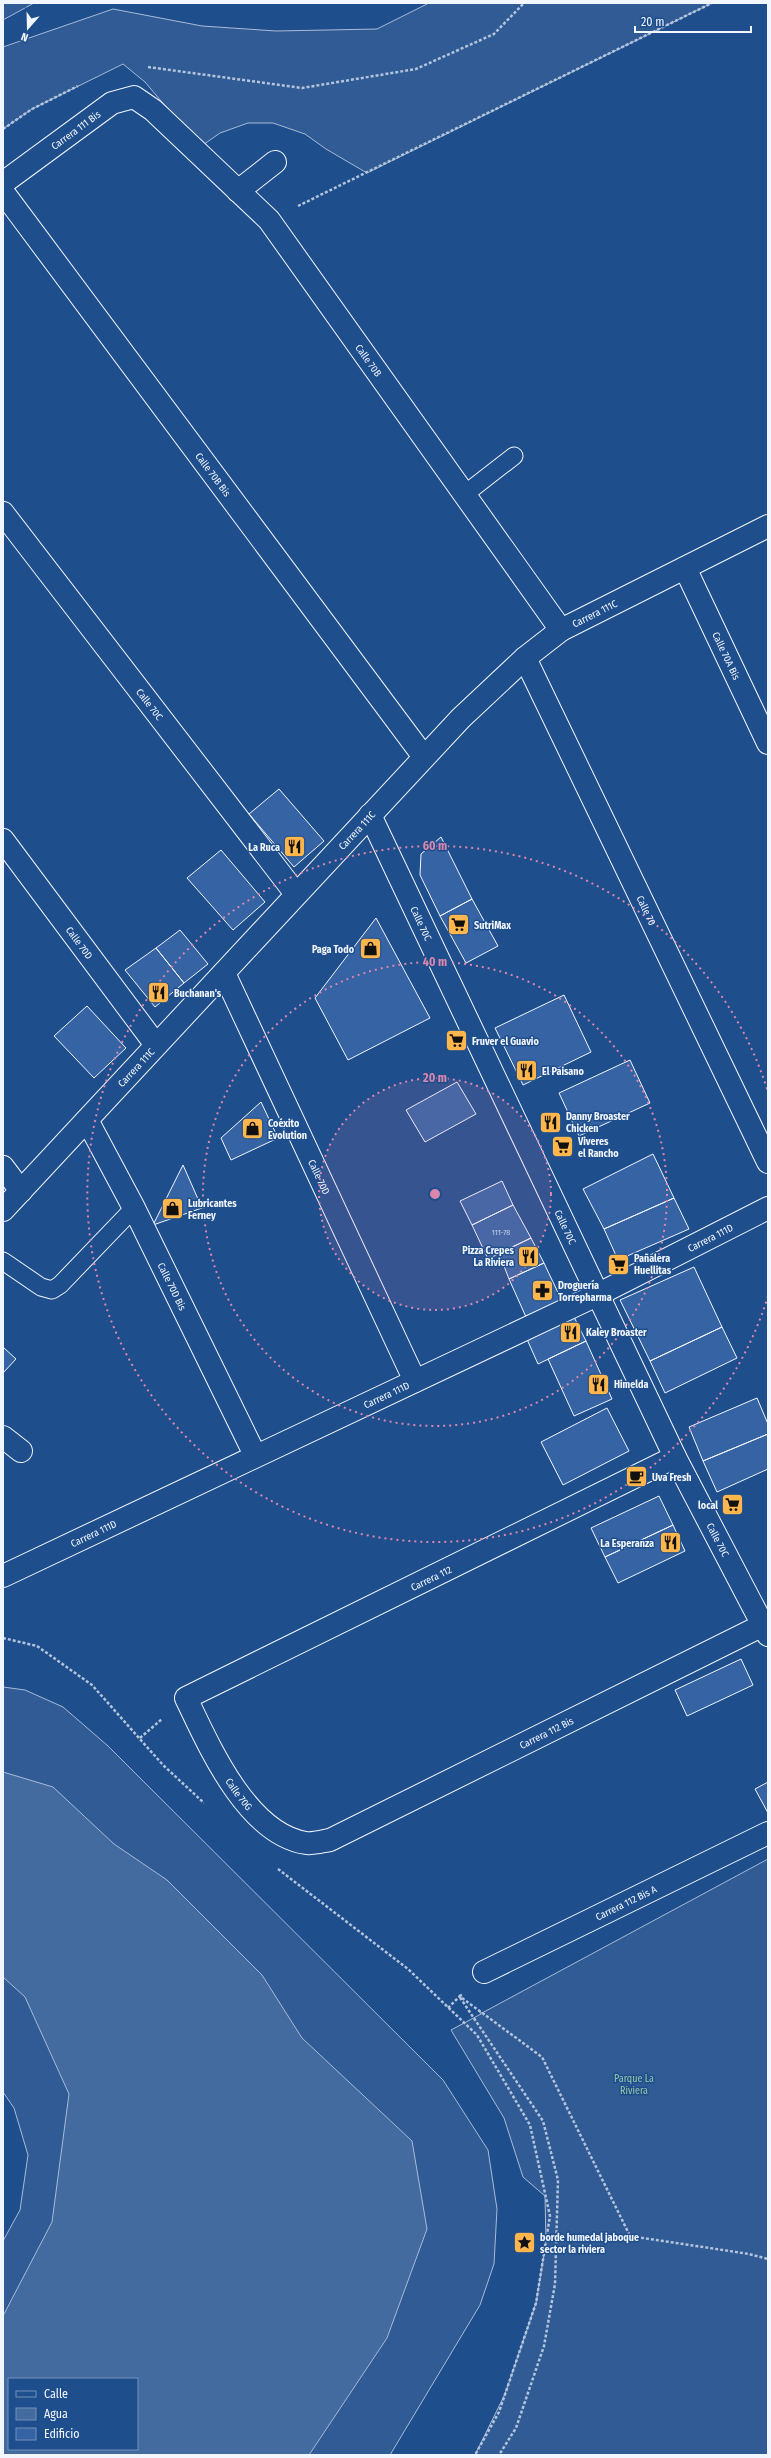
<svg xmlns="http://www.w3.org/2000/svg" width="771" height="2458" font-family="'Fira Sans Condensed',sans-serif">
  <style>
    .built { fill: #305b95; stroke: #a8bbd7; fill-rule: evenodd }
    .water { fill: #446ba0; stroke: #a8bbd7; fill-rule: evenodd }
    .building { fill: #3563a3; stroke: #f2f6ff }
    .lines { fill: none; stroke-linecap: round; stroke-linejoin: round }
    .lane-casing { stroke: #f2f6ff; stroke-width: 19 }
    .street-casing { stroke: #f2f6ff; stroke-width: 24 }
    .secondary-casing { stroke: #f2f6ff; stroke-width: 24 }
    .path { stroke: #b3c4dc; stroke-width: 2.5; stroke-dasharray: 3 2; stroke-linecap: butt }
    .lane { stroke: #1f4e8c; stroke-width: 17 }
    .street { stroke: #1f4e8c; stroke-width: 22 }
    .secondary { stroke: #1f4e8c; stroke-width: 22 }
    .ring { fill: none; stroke: #da87ad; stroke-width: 2; stroke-dasharray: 2 4 }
    .labels { text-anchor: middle; stroke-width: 3; stroke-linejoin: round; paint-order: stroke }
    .number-label { font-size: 8px; fill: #c3d1e8 }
    .street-label { font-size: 10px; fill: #f2f6ff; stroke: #1f4e8c }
    .poi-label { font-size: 10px; font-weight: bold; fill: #f2f6ff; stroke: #1f4e8c; text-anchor: start }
    .park-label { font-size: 10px; fill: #97c8a6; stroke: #1f4e8c }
    .centre { fill: #da87ad; stroke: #1f4e8c; stroke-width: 2 }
    .ring-label { font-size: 12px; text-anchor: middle; font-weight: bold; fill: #da87ad; stroke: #1f4e8c; stroke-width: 3; stroke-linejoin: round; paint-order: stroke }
  </style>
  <rect width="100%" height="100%" fill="#1f4e8c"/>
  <path class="built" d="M3 3H34L3 20Z
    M429 3H712L367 173 326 149 305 134 273 123H248L220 133 200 147 145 82 123 64 32 109 3 129V47L113 9 202 26 276 31 377 29Z
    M3 1687 25 1690 63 1707 108 1746 443 2080 488 2150 497 2209 494 2264 480 2305 390 2455H3V2241L20 2210 28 2155 14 2108 3 2092ZM9 2379H137V2449H9Z
    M768 1859V2455H475L505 2394 536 2303 546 2242 545 2196 523 2177 504 2118 451 2030 481 2014 479 2011 482 2013Z"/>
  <path class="water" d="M3 1772 53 1787 114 1844 167 1880 262 1975 302 2038 412 2141 427 2229 387 2338 309 2455H3V2316L52 2222 69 2094 25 1997 3 1977ZM9 2379H137V2449H9Z"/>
  <path class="building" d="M279 789 324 841 294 867 249 814Z
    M441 837 472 899 440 916 420 875 421 854Z
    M221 850 265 902 233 930 187 878Z
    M472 899 498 946 466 963 440 916Z
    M376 918 430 1018 348 1060 315 998Z
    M180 930 208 964 184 983 156 948Z
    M156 948 184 983 155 1007 125 970Z
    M564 995 591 1052 523 1085 495 1028Z
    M87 1006 126 1048 94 1078 54 1036Z
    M630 1060 650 1103 579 1136 559 1093Z
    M457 1082 476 1114 425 1142 406 1110Z
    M261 1102 278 1138 231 1160 221 1138Z
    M653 1154 674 1198 604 1229 583 1189Z
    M183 1165 202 1208 153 1225Z
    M502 1181 513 1205 472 1225 460 1201Z
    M674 1198 689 1229 618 1260 604 1229Z
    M513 1205 531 1238 488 1259 472 1225Z
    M531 1238 544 1263 509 1279 499 1253Z
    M544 1263 562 1301 526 1317 509 1279Z
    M694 1267 722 1327 650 1361 620 1300Z
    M574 1317 586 1341 538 1364 526 1337Z
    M722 1327 737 1358 665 1393 650 1361Z
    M586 1341 612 1399 574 1416 548 1359Z
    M3 1347 16 1359 3 1373Z
    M757 1398 768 1424V1434L703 1461 689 1427Z
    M607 1408 629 1451 563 1485 541 1442Z
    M768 1434V1469L717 1492 703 1461Z
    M659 1496 673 1525 605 1557 591 1528Z
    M673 1525 685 1551 618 1583 605 1557Z
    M741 1659 753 1685 687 1716 675 1690Z
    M768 1782V1813L755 1789Z"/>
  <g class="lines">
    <defs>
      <path id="lane" d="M465 494 514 456
        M3 1261 41 1287 52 1290 60 1285 134 1208"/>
      <g id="street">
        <path id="s1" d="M3 183 112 103 134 97 153 110 269 220 561 630"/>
        <path d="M238 191 275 162"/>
        <path id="s2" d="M3 192 424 757"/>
        <path id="s3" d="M3 513 296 894"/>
        <path id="s4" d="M685 568 768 743"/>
        <path id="s5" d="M525 658 768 1162"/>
        <path id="s6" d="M370 815 675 1457 768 1635"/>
        <path id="s7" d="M3 840 156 1045"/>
        <path id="s8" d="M224 973 415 1381"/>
        <path id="s9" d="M87 1120 134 1208 255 1455"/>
        <path d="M3 1167 21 1191"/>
        <path d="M3 1437 21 1451"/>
        <path id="s10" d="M675 1457 186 1698C209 1746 247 1834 306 1843 313 1844 323 1841 330 1840L763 1625"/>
        <path id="s11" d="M3 1576 597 1295 768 1208"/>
        <path id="s12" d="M484 1972 768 1833"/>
      </g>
      <g id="secondary">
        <path id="s13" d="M3 1210 461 718 525 658 561 630 768 526"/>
      </g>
    </defs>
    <use href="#lane" class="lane-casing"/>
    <use href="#street" class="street-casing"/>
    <use href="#secondary" class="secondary-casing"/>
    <path class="path" d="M148 67 302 88 416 69 494 34 524 3
      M3 129 32 109 78 86
      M298 206 712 3
      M3 1638 37 1646 92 1685 163 1765 204 1803
      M140 1738 162 1719
      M278 1869 408 1969 477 2035 530 2125 550 2216 536 2303 499 2412 475 2455
      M462 1995 459 1996 543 2121 558 2180 555 2284 544 2346 516 2428 499 2455
      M462 1998 542 2057 630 2236 749 2254 768 2259
      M448 2008 460 1996"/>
    <use href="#lane" class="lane"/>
    <use href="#street" class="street"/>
    <use href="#secondary" class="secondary"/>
  </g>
  <circle cx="435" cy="1194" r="116" fill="#da87ad" fill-opacity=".12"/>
  <g class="ring">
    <circle cx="435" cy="1194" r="116"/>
    <circle cx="435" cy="1194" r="232"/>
    <path d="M768 1296A348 348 0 1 1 768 1092"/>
  </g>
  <defs>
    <symbol id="restaurant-square" viewBox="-11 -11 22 22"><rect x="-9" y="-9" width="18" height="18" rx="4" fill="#ffb74d" stroke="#1f4e8c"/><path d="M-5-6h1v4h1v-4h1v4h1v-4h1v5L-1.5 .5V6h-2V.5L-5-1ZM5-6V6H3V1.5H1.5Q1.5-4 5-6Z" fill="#111"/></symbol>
    <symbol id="supermarket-square" viewBox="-11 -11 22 22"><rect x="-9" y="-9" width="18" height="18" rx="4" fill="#ffb74d" stroke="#1f4e8c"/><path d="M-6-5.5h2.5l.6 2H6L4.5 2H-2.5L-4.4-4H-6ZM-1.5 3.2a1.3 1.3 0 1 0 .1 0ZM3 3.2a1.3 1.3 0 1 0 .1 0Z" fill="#111"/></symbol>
    <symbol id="shop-square" viewBox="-11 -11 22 22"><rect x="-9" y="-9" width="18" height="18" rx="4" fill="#ffb74d" stroke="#1f4e8c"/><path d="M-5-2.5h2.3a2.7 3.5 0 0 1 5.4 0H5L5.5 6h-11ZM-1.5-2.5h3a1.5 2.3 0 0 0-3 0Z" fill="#111"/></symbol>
    <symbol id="pharmacy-square" viewBox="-11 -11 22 22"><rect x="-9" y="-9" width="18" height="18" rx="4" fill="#ffb74d" stroke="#1f4e8c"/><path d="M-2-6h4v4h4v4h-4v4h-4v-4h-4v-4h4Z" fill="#111"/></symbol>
    <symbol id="cafe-square" viewBox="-11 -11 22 22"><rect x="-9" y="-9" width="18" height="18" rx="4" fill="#ffb74d" stroke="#1f4e8c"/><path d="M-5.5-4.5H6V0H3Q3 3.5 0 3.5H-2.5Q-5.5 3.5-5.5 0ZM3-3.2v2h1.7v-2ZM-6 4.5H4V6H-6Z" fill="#111"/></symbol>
    <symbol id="sight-square" viewBox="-11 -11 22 22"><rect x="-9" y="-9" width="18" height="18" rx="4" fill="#ffb74d" stroke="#1f4e8c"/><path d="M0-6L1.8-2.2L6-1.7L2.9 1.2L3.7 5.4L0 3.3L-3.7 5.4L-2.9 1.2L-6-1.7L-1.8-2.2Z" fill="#111"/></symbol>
  </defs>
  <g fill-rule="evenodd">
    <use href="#restaurant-square" x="282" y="834" width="25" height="25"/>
    <use href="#supermarket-square" x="446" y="912" width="25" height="25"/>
    <use href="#shop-square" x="358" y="936" width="25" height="25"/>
    <use href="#restaurant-square" x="146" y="980" width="25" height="25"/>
    <use href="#supermarket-square" x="444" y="1028" width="25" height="25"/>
    <use href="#restaurant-square" x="514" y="1058" width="25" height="25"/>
    <use href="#restaurant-square" x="538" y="1110" width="25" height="25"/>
    <use href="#shop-square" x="240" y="1116" width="25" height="25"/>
    <use href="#supermarket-square" x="550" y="1134" width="25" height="25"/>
    <use href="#shop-square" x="160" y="1196" width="25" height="25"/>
    <use href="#restaurant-square" x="516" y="1244" width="25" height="25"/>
    <use href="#supermarket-square" x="606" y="1252" width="25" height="25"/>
    <use href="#pharmacy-square" x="530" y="1278" width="25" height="25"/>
    <use href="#restaurant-square" x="558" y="1320" width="25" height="25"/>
    <use href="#restaurant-square" x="586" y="1372" width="25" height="25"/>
    <use href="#cafe-square" x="624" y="1464" width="25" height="25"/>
    <use href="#supermarket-square" x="720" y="1492" width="25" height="25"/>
    <use href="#restaurant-square" x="658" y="1530" width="25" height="25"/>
    <use href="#sight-square" x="512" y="2230" width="25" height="25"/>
  </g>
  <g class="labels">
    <g class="number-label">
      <text x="501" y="1235">111-78</text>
    </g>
    <g class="street-label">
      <text dy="4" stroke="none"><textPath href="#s1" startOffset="90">Carrera 111 Bis</textPath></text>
      <text dy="4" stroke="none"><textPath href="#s1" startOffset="513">Calle 70B</textPath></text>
      <text dy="4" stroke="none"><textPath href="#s2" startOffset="352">Calle 70B Bis</textPath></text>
      <text dy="4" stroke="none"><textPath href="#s13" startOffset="843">Carrera 111C</textPath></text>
      <text dy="4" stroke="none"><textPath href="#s4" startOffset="97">Calle 70A Bis</textPath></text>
      <text dy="4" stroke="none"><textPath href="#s3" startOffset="241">Calle 70C</textPath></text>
      <text dy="4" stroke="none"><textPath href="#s13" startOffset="519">Carrera 111C</textPath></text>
      <text dy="4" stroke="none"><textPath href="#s5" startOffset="280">Calle 70</textPath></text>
      <text dy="4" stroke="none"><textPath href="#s6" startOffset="120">Calle 70C</textPath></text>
      <text dy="4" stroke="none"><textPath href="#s7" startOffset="128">Calle 70D</textPath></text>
      <text dy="4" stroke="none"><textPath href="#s13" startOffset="195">Carrera 111C</textPath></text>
      <text dy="4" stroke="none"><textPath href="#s8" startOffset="225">Calle 70D</textPath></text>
      <text dy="4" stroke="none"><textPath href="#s6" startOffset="456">Calle 70C</textPath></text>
      <text dy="4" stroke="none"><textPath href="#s11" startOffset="784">Carrera 111D</textPath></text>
      <text dy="4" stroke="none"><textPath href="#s9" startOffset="187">Calle 70D Bis</textPath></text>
      <text dy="4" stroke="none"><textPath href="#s11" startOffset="424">Carrera 111D</textPath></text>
      <text dy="4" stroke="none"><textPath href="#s11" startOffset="100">Carrera 111D</textPath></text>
      <text dy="4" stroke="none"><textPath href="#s6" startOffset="804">Calle 70C</textPath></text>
      <text transform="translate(431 1578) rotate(-26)" y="4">Carrera 112</text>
      <text dy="4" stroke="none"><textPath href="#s10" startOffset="1006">Carrera 112 Bis</textPath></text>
      <text dy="4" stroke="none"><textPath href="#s10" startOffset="655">Calle 70G</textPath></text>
      <text dy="4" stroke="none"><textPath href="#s12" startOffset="158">Carrera 112 Bis A</textPath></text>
    </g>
    <g class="poi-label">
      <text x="280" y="851" text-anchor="end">La Ruca</text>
      <text x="474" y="929">SutriMax</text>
      <text x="354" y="953" text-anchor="end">Paga Todo</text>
      <text x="174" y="997">Buchanan's</text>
      <text x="472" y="1045">Fruver el Guavio</text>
      <text x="542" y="1075">El Paisano</text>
      <text x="566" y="1120">Danny Broaster<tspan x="566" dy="12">Chicken</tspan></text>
      <text x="268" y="1127">Coéxito<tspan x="268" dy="12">Evolution</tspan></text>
      <text x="578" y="1145">Viveres<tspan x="578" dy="12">el Rancho</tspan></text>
      <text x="188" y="1207">Lubricantes<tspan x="188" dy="12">Ferney</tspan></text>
      <text x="514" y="1254" text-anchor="end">Pizza Crepes<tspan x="514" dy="12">La Riviera</tspan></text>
      <text x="634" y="1262">Pañalera<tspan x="634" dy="12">Huellitas</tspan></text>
      <text x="558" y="1289">Droguería<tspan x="558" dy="12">Torrepharma</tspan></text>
      <text x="586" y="1336">Kaley Broaster</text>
      <text x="614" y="1388">Himelda</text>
      <text x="652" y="1481">Uva Fresh</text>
      <text x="718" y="1509" text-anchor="end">local</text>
      <text x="654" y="1547" text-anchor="end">La Esperanza</text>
      <text x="540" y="2241">borde humedal jaboque<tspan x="540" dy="12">sector la riviera</tspan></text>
    </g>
    <g class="park-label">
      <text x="634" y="2082">Parque La<tspan x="634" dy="12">Riviera</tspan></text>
    </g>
  </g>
  <circle cx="435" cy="1194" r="6" class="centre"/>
  <g class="ring-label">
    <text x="435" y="850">60 m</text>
    <text x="435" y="966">40 m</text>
    <text x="435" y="1082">20 m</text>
  </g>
  <rect width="771" height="2458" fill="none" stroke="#f2f6ff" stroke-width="8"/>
  <rect x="8" y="2378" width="130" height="72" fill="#1f4e8c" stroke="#7391ba"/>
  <rect x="16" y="2391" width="20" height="6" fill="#1f4e8c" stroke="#7391ba"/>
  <text x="44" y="2398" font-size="12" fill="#f2f6ff">Calle</text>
  <rect x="16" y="2408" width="20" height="12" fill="#446ba0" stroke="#7391ba"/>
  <text x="44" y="2418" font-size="12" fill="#f2f6ff">Agua</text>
  <rect x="16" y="2428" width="20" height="12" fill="#3563a3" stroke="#7391ba"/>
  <text x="44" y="2438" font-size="12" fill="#f2f6ff">Edificio</text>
  <g transform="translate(28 28) rotate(200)" stroke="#1f4e8c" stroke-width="3" paint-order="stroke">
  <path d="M0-3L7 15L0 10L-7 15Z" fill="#f2f6ff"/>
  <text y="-6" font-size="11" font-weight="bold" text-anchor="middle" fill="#f2f6ff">N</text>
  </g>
  <path d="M635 26v6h116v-6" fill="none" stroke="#f2f6ff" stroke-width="2"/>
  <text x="641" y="26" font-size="12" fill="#f2f6ff" stroke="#1f4e8c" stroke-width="3" paint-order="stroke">20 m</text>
</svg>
